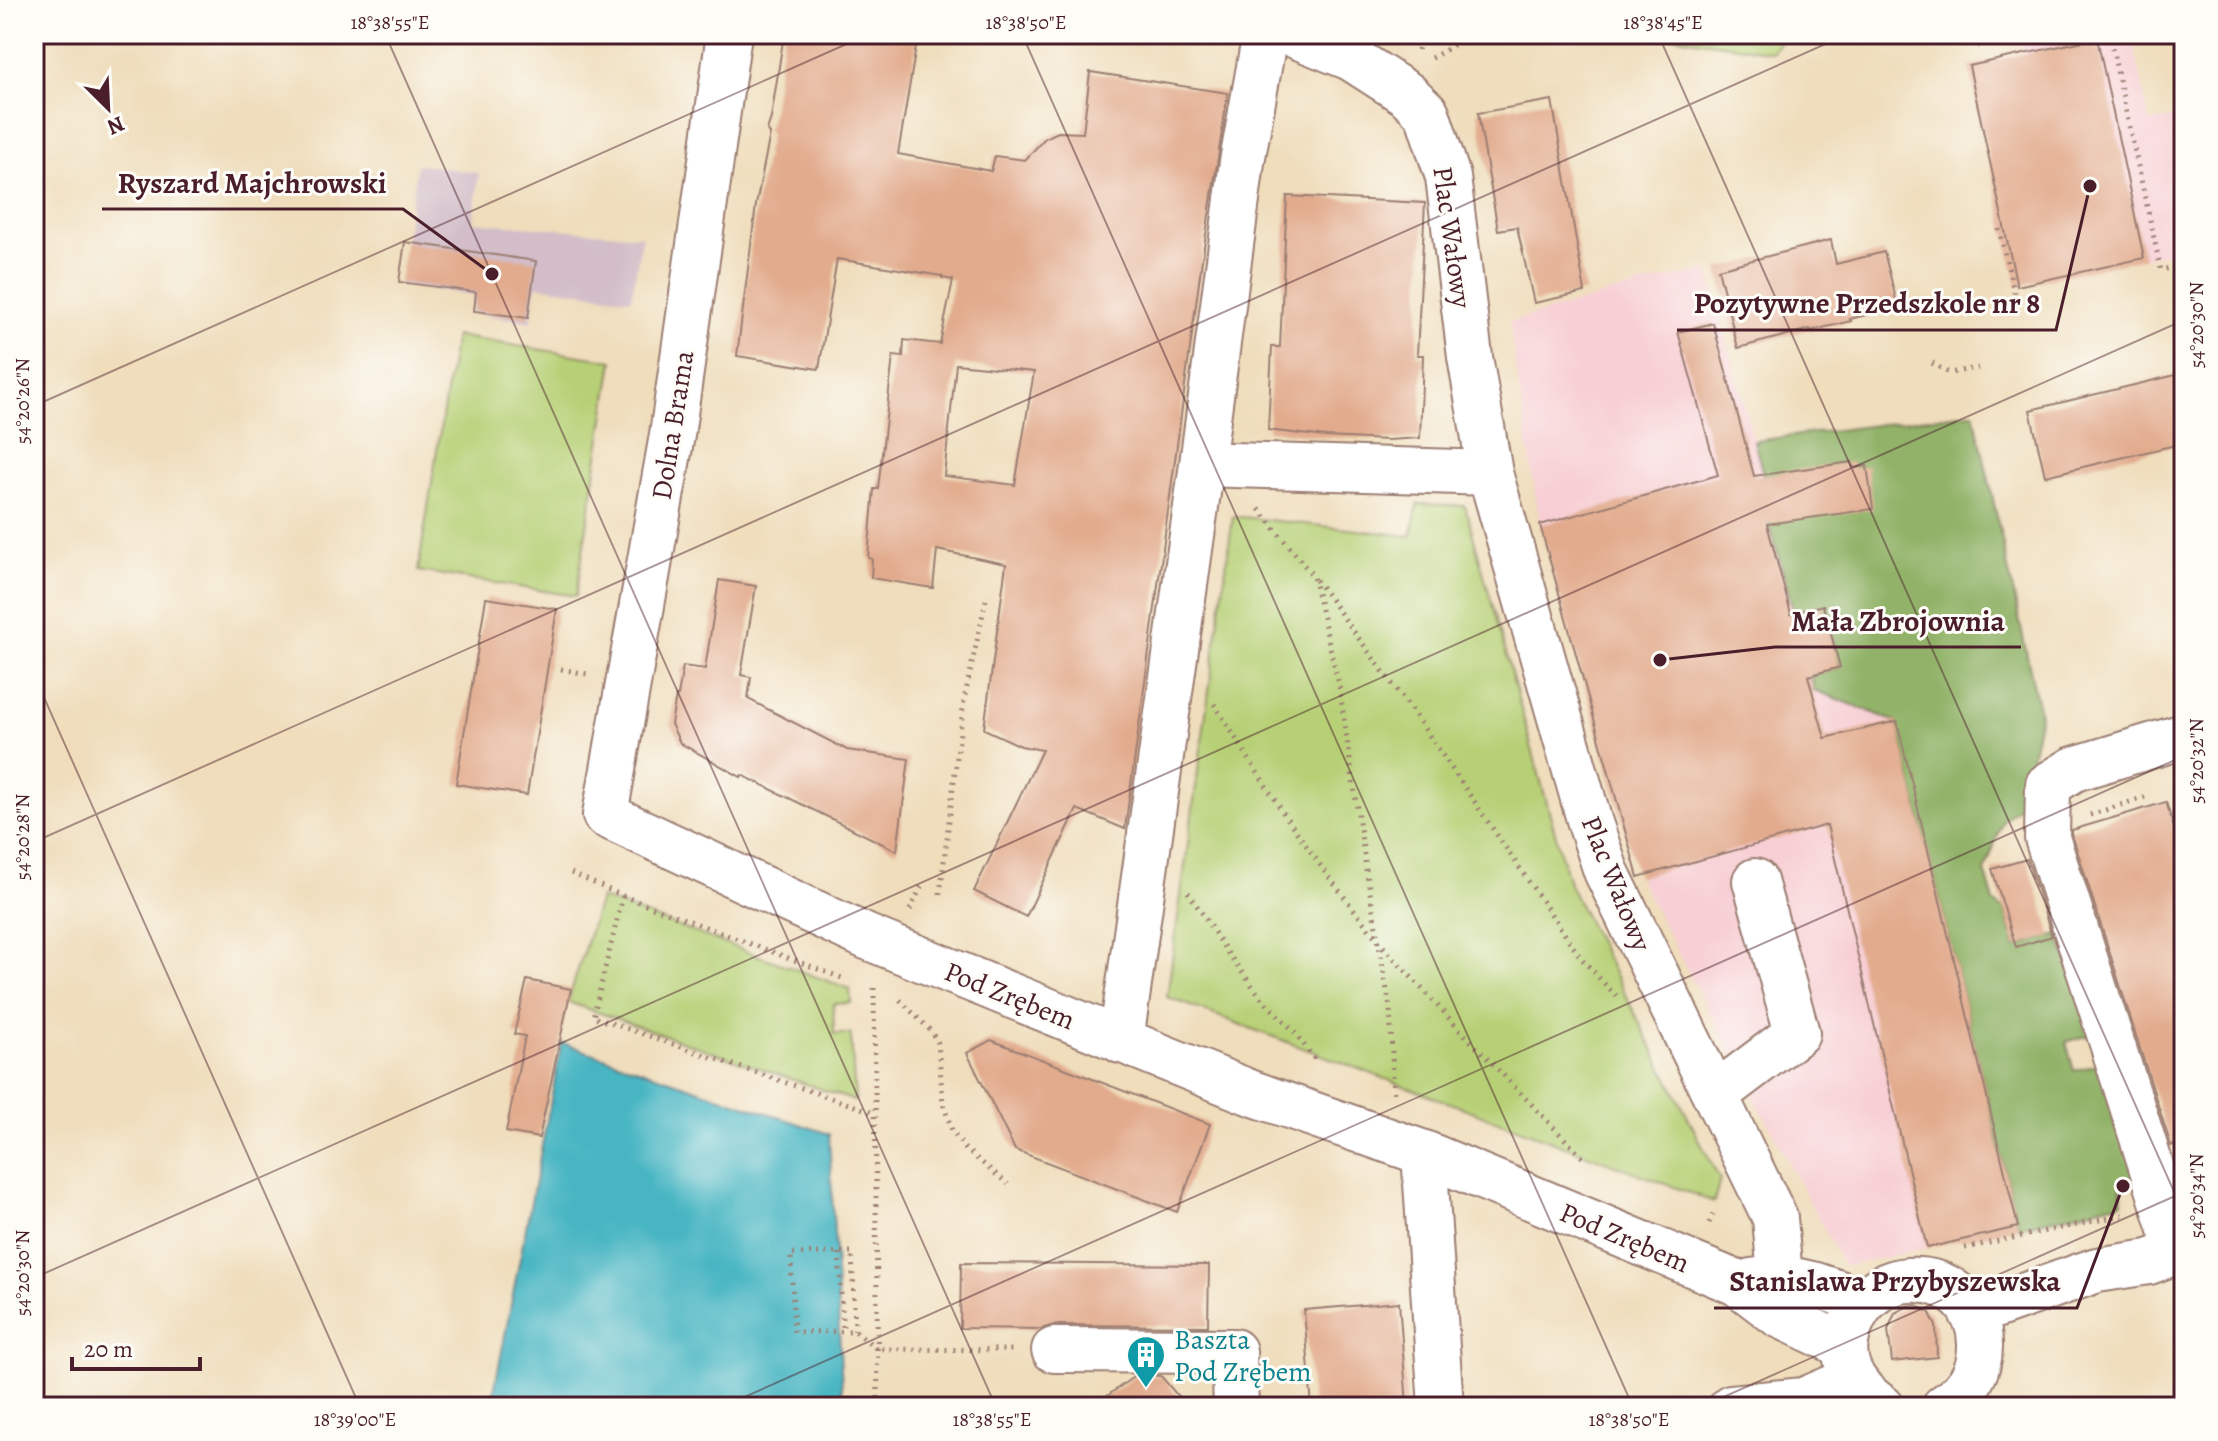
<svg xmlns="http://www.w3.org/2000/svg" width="2218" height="1441" font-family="Alegreya,serif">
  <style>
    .built { fill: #f7cfd4 }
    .industrial { fill: #d2bdc8 }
    .green { fill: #b7d076; stroke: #807850; stroke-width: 2 }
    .forest { fill: #91b267; stroke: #6e6849; stroke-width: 2 }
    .water { fill: #47b5c2; stroke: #486a76; stroke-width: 2 }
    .building { fill: #e2ab8d; fill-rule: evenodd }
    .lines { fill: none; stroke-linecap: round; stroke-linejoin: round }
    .minor-casing { stroke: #9c7e73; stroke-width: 48 }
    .path { stroke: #9c7e73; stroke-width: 5; stroke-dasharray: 2 6; stroke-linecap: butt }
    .minor { stroke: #fff; stroke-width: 44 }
    .ticks { fill: none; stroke: #4a1f2b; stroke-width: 2; stroke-opacity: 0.45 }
    .labels { text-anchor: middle; stroke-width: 6; stroke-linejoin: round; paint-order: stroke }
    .street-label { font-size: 28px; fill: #4a1f2b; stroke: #fdfcf7 }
    .culture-label { font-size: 28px; fill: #0d838f; stroke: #fdfcf7; text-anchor: start }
    .leader { fill: none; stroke: #4a1f2b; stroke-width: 3 }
    .callout-dot { fill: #4a1f2b; stroke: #fdfcf7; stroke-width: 3 }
    .callout-label { font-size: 30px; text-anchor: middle; font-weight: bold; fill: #4a1f2b; stroke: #fdfcf7; stroke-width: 6; stroke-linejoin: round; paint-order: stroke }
    .neatline { fill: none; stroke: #4a1f2b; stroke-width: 3 }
    .ticks-label { font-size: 20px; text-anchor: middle; fill: #4a1f2b }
  </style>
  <rect width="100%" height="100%" fill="#fdfcf7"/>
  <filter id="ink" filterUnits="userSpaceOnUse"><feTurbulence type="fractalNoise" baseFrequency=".0125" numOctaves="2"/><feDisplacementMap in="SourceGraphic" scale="16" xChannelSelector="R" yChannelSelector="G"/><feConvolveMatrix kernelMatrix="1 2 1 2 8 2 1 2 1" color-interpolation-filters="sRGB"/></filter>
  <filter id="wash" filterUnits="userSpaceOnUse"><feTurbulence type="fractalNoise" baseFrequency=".006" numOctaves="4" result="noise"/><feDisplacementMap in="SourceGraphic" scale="32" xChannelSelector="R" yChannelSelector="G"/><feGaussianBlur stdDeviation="1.8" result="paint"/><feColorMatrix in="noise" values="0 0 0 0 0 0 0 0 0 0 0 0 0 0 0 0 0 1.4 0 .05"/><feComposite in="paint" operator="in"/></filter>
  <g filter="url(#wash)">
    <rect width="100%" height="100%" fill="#efddbb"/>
    <path class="built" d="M2019 34H2132L2150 123 2184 115V249L2017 286 1969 66 2023 54Z
      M1708 270 1763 474 1769 523 1814 690 1897 721 2018 1227 1844 1267 1638 877 1540 525 1509 322 1644 284Z"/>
    <path class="industrial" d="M417 164 479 173 473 222 642 236 631 299 536 286 531 322 472 313 473 295 399 285Z"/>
    <path class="green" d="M1657 34H1785L1773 52Z
      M455 336 613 361 576 596 418 571Z
      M1418 504 1465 506 1570 887 1720 1180 1714 1202 1167 997 1233 516 1411 536Z
      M600 898 850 989 851 1003 833 1004 834 1034H851L855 1101 568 1002Z"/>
    <path class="forest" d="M1974 412 2040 715 2021 805 2003 820 1985 871 1994 902 2005 911 2016 947 2058 934 2093 1034 2066 1042 2074 1071 2101 1063 2136 1175 2127 1179 2121 1186 2122 1202 2018 1227 1897 722 1814 690 1811 676 1840 667 1823 606 1794 613 1769 523 1763 474 1754 441Z"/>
    <path class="water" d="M562 1043 829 1134 843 1407H491Z"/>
    <g id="blocks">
      <path class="building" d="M784 34H881L917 41 898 154 991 171 995 156 1025 160 1045 138 1058 132 1083 133 1090 72 1228 93 1202 260 1125 829 1077 809 1026 917 974 891 1042 750 1021 746 984 729 1006 564 937 550 933 588 871 578 872 559 868 558 874 489H878L893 356 903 357 904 340 940 344 953 280 942 278V276L837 259 819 369 737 356 756 205 770 134 767 130 771 118ZM956 364 1034 372 1015 485 944 476Z
        M2097 38 2144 258 2017 286 1969 66Z
        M1552 100 1585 292 1534 303 1517 227 1498 230 1478 113Z
        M1287 196 1425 203 1417 355H1423L1420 438 1388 440 1326 437 1268 430 1272 347H1280Z
        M1831 240 1836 264 1884 252 1898 307 1850 319 1851 321 1810 331V329L1738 348 1718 269Z
        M405 242 536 261 528 318 474 311 476 292 399 282Z
        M1713 323 1754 476 1852 462 1853 468 1867 466 1873 509 1767 524 1791 614 1823 605 1840 667 1808 676 1825 738 1897 721 2018 1227 1927 1248 1827 825 1638 877 1540 525 1718 475 1678 332Z
        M2184 373V443L2045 476 2030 410Z
        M719 580 756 586 741 675 751 677 748 699 847 750 909 759 897 851 742 775 741 777 680 743 671 724 676 696H678L683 666 705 669Z
        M486 598 557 609 527 795 456 784Z
        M2166 802 2184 860V1142L2171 1146 2072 834V830Z
        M2027 859 2052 936 2016 947 1992 869Z
        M527 980 571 989 539 1138 506 1132 525 1036 514 1034Z
        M991 1040 1210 1124 1177 1212 1015 1150 967 1053Z
        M961 1263 1209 1265 1208 1326 1054 1325 1041 1329 960 1328Z
        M1399 1302 1407 1405 1380 1407H1312L1304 1310Z
        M1917 1305 1930 1313 1936 1326 1937 1357 1892 1362 1888 1330 1895 1313 1908 1306Z
        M1136 1375 1161 1376 1187 1407H1092Z"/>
    </g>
  </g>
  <g filter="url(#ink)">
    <use href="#blocks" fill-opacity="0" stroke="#9c7e73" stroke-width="2"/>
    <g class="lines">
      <defs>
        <path id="minor" d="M729 34 672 435 605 815 867 937 1249 1092 1424 1153 1737 1283 1779 1315 1845 1346
          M1291 34 1351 58 1407 94 1427 113 1448 177 1470 357 1490 473 1590 823 1606 871 1775 1218 1780 1277
          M1202 464 1490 473
          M1121 1041 1202 464 1242 162 1265 34
          M1715 1095 1797 1033 1755 881
          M1424 1153 1441 1407
          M2178 1251 2047 838 2048 785 2074 769 2184 736
          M1751 1281 1780 1277 1816 1285 1863 1301
          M1972 1314 2097 1270 2149 1262 2184 1249
          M1054 1350 1234 1351 1236 1407
          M1731 1407 1804 1400 1853 1379
          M1882 1407C1861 1393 1841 1370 1846 1342 1861 1252 1982 1265 1980 1347 1980 1374 1966 1392 1944 1407"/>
      </defs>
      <use href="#minor" class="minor-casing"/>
      <path class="path" d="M1970 43 1976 46 2013 38
        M2112 48 2161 270 2184 265
        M1418 50 1422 34
        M1431 58 1475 34
        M1999 229 2015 296
        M1932 363 1949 373 1978 368
        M1259 509 1313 576 1339 685 1366 869 1390 1008 1394 1097
        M1316 580 1418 719 1581 958 1613 993 1617 996
        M561 669 587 674
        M1214 704 1284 814 1325 872 1379 942 1457 1027 1586 1161
        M2180 786 2184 799
        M2090 815 2145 797
        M571 873 623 896 842 978
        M1188 892 1229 955 1263 1000 1294 1031 1315 1060
        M940 894 964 700 986 600
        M623 896 593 1017 875 1113
        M910 910 922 885
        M874 988 878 1407
        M900 1000 930 1030 938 1043 943 1104 952 1130 964 1148 1008 1184
        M1709 1223 1715 1210
        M1965 1248 2123 1215
        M839 1253 843 1330
        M855 1331 852 1252 791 1254 794 1332 855 1331 877 1349 1013 1350"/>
      <use href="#minor" class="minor"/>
    </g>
  </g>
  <path class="ticks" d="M385 34 996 1407M1022 34 1633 1407M1658 34 2184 1214M34 406 869 34M34 675 360 1407M34 842 1848 34M34 1278 2184 320M722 1407 2184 756M1701 1407 2184 1192"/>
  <defs>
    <symbol id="building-pin" viewBox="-11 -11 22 30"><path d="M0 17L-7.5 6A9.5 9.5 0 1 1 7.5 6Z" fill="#0f9aa8" stroke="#fdfcf7"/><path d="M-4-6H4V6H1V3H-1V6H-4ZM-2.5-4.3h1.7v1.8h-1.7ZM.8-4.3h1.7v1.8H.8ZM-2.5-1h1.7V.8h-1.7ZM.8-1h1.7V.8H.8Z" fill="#fff"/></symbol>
  </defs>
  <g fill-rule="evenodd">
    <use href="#building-pin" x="1124" y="1333" width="44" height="60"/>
  </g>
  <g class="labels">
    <g class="street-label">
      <text transform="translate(1453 237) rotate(82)" y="10">Plac Wałowy</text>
      <text transform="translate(672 425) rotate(-81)" y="10">Dolna Brama</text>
      <text transform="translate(1617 883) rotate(68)" y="10">Plac Wałowy</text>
      <text transform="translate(1010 995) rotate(22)" y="10">Pod Zrębem</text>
      <text transform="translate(1625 1237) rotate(23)" y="10">Pod Zrębem</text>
    </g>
    <g class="culture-label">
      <text x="1174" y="1349">Baszta<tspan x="1174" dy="32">Pod Zrębem</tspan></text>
    </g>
  </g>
  <path class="leader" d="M492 274L403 209H102M2090 186L2056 330H1677M1660 660L1775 647H2021M2123 1186L2077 1308H1714"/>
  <g class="callout-dot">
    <circle cx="492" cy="274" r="8"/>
    <circle cx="2090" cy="186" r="8"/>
    <circle cx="1660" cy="660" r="8"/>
    <circle cx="2123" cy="1186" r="8"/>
  </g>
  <g class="callout-label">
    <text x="252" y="193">Ryszard Majchrowski</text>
    <text x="1867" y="313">Pozytywne Przedszkole nr 8</text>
    <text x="1898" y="631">Mała Zbrojownia</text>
    <text x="1895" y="1291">Stanislawa Przybyszewska</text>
  </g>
  <rect width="2218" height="1441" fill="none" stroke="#fdfcf7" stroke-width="88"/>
  <g transform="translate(108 108) rotate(156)" stroke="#fdfcf7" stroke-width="6" paint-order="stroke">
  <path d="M0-6L14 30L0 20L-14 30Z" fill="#4a1f2b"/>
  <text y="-12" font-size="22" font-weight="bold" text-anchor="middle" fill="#4a1f2b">N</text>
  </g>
  <path d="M72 1357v12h128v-12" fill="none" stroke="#4a1f2b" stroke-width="4"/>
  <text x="84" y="1357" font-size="24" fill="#4a1f2b" stroke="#fdfcf7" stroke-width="6" paint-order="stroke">20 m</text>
  <rect x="44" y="44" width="2130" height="1353" class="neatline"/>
  <g class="ticks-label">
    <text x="390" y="29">18°38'55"E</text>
    <text x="1026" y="29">18°38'50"E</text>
    <text x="1663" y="29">18°38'45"E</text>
    <text transform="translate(2196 325) rotate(-90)" y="7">54°20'30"N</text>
    <text transform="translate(22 401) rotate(-90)" y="7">54°20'26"N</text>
    <text transform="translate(2196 761) rotate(-90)" y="7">54°20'32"N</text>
    <text transform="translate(22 837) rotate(-90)" y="7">54°20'28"N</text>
    <text transform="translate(2196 1196) rotate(-90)" y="7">54°20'34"N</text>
    <text transform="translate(22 1273) rotate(-90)" y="7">54°20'30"N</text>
    <text x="355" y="1426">18°39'00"E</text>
    <text x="992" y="1426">18°38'55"E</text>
    <text x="1629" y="1426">18°38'50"E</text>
  </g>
</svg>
